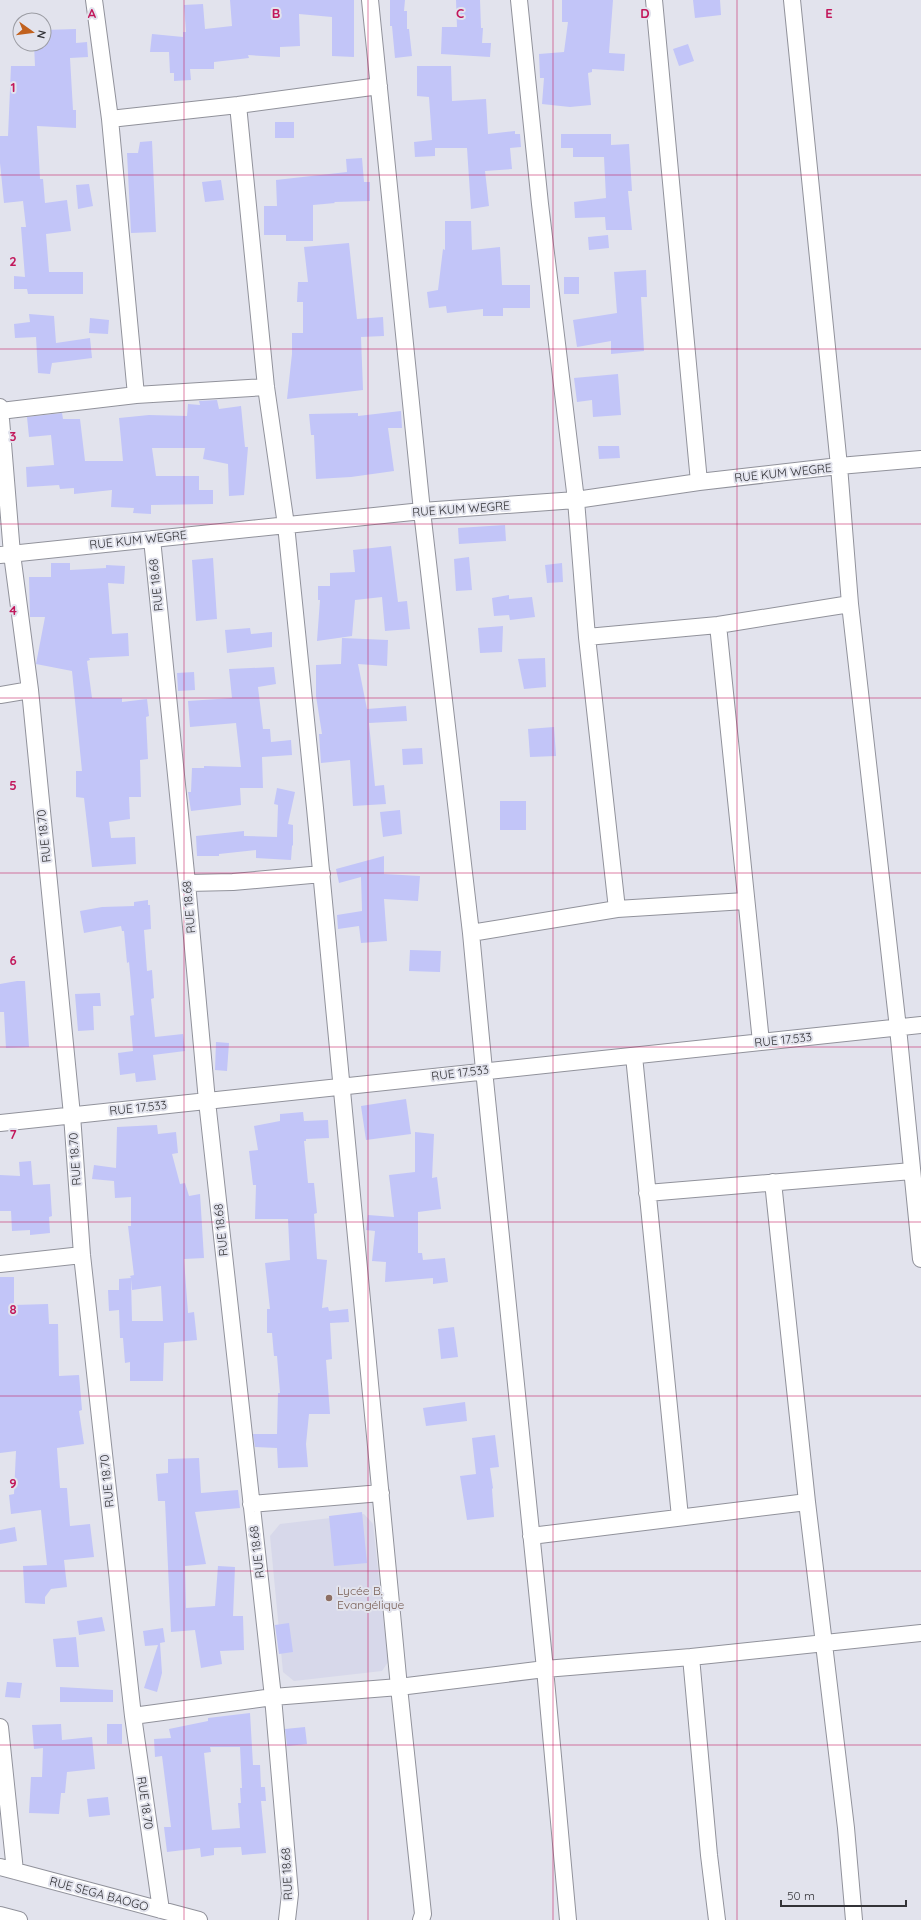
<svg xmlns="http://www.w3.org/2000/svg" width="921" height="1920" font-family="Quicksand,sans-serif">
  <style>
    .built { fill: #d7d8ea }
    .building { fill: #c2c5f8; fill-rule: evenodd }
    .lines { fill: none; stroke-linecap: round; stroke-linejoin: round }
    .minor-casing { stroke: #91929b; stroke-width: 18 }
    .minor { stroke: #fff; stroke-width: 16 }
    .grid { fill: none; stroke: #c2185b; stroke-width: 1; stroke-opacity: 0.55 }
    .education-dot { fill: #8d6e63; stroke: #e2e3ed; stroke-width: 1.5 }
    .labels { text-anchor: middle; stroke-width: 4; stroke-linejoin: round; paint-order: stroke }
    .street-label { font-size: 12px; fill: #333337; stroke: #e2e3ed }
    .education-label { font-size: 12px; fill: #785e54; stroke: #e2e3ed; text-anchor: start }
    .grid-label { font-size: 13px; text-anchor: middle; font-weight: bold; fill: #c2185b; stroke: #e2e3ed; stroke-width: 4; stroke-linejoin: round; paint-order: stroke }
  </style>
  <rect width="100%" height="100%" fill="#e2e3ed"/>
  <path class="built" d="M364 1514 373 1524 388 1662 382 1671 294 1681 283 1672 270 1536 280 1524Z"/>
  <path class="building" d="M230 0H354V57L332 56V17L299 14 300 46 280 47V57L248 55 249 58 214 62V69H190L191 80 174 81V73H170L169 52H150L152 34 183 37V32H186L184 5 203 4 205 29 232 26Z
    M390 0H405L404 11H407V29H409L412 56 395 58 392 26H390Z
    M456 0H480L481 28H483L482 43H491L490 57 441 54 442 27H457Z
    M562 0H613L609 53 625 54 624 71 592 69V72L588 73 591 105 570 107 542 104 544 78H540L539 54 564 52 568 22H562Z
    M693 0H720L721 15 695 18Z
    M76 29V43L87 42 88 57 70 58 73 110H76V128L37 126 40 179H43L45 203 67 200 71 231 46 234 49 272H83V294H28L27 289H14V276L25 277 21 227H26L23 201 4 203 0 163V136H8L11 66H35L34 44H44V30Z
    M688 44 694 61 679 66 673 49Z
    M417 66H451L452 101 486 99 488 134 515 131V134H520L521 147 510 148 512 169 485 171 489 206 471 209 467 148H435V156L415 157 414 142 432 140 429 97 417 96Z
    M275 122H294V138H275Z
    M561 134H611V145L629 144 632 191H628L632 230H606L605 217 575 218 574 202 606 198 604 157H573V148H561Z
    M152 141 156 232 131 233 127 153H138L140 142Z
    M362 158 364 182H370V201L334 202 335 203 313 205V241H286V235H264V206H277L276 180 347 172 346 159Z
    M221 180 224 200 205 202 202 182Z
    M89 184 93 206 78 209 76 185Z
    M445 221H471L472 250 500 247 502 285H530V308H503V316H483V309L447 313 446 306 429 308 427 292 438 290 443 249 445 250Z
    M608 235 609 248 589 250 588 237Z
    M349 243 357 319 383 317 384 336 361 337 363 390 287 399 292 354V333H303V302H297L298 282H308L304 247Z
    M646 270 647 297H641L644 351 611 354V341L577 347 573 320 617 313 614 272Z
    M564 277H579V294H564Z
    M29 314 54 316 56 343 90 338 92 358 52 363 50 374 38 373 36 337 15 338 14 324 30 322Z
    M90 318 109 320 108 334 89 333Z
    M618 374 621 415 593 417 592 400 577 402 574 378Z
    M217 400 219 409 241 406 245 447H248L244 495 229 496 228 464 203 459 205 448H152L156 476H199V490H213V504L151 505V514L133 513 134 508 111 507 112 490 74 494V488L60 489 59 485 27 487 26 467 54 465 51 435 29 437 27 417 62 413 63 419H80L85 461H123L119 418 149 415 187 416 188 404 200 405 199 401Z
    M401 411 402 428H388L394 471 351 477 316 479 314 435H311L309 414 358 413V416Z
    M598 446H619L620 458 599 459Z
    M505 525 506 541 459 544 458 528Z
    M391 546 398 602 407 601 410 629 385 631 382 597 355 600 352 636 317 641 320 600H318V586H330V573L355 572 353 550Z
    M469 557 472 590 456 591 454 559Z
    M213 558 217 619 196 621 192 560Z
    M51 563H70V570L106 568V565L125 566 124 584 108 583 112 634 128 633 129 656 89 658 90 660 87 661 92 698H122V702L147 699 149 716 146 717 148 759 140 760 141 797H129L130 819 109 822 111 838 135 837 136 864 92 867 84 798 76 797V771H82L72 671 36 664 45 617H30L29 577H51Z
    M562 563 563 582 547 583 545 565Z
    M509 595V599L532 597 535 617 510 620 509 615 494 616 492 598Z
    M503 626 502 652 480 653 478 628Z
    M250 628 251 634 272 632V647L227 653 225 630Z
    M342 638 388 640 387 666 358 664 367 709 406 706 407 721 369 723 375 786 384 785 386 804 353 806 350 760 321 763 319 734H322L316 696V665L341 664Z
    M545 658 546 687 524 689 518 659Z
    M274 667 276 684 258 687 263 729H270L271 742 291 740 292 755 262 757 263 788H240L241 805 191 811 188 792H191L192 768H204V766L241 767 236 723 190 727 188 701 232 698 229 669Z
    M194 672 195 690 178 691 177 673Z
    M554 727 556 756 530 757 528 729Z
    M422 748 423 764 403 765 402 749Z
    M277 788 295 792 288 824 293 825V845L292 846 291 860 256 858V850L219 854V856H197L196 836 244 831V836L277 837 278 805 274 804Z
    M500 801H526V830H500Z
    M400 810 402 834 383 837 380 812Z
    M384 856V874L420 876 418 901 384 899 387 941 361 943 359 926 338 929 337 915 362 911 361 877 339 883 336 869Z
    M148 900V905H150L151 929 144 930 147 971 152 970 154 998 151 999 155 1037 183 1034 185 1051 153 1055 156 1080 136 1082 135 1073 120 1075 118 1053 133 1051 130 1016 134 1015 129 962 127 963 124 931H122L121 926 84 933 80 911 102 907 134 906V902Z
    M410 950 441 951 440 972 409 971Z
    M17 981H25L29 1047 6 1048 4 1012H0V984Z
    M100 993 101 1006H93L94 1030 78 1031 75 994Z
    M216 1042 229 1043 227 1071 215 1070Z
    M406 1099 411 1134 366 1140 361 1106Z
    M303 1112 304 1121 328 1120 329 1138 306 1139V1141H304L308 1183H314L317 1213 314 1214 317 1259 327 1260 322 1308 328 1307 329 1311 348 1309 349 1322 330 1323 332 1359 326 1360 330 1414H309L306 1444 308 1467 278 1468 277 1448 255 1447 253 1434H277L278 1393H280L277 1356H274L272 1333H267V1309H270L265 1263 290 1260 288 1219H255L256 1185H253L249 1151 258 1150 254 1126 280 1121V1114Z
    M157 1125 158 1134 176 1132 178 1153 172 1154 180 1184 185 1183 189 1196 200 1194 204 1258 184 1259 188 1313 194 1312 197 1340 164 1343 163 1381H130V1362L125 1363 123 1338H120L119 1310 109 1311 108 1290H119V1279L131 1278 130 1276 134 1275 128 1226H131V1197L115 1198 114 1181 92 1179 94 1165 116 1168 117 1127ZM131 1279 132 1290 161 1286 163 1321H132Z
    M415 1132 434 1134 432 1178 437 1177 441 1209 418 1212V1253H422L423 1260 445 1258 448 1282 433 1284V1278L385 1282 386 1262 372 1261 375 1231 366 1230 368 1215 394 1217 389 1175 415 1172Z
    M31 1161 33 1185 50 1184 52 1216 49 1217 50 1233 30 1235V1230L12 1231 11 1211H0V1175L20 1176 19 1162Z
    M0 1277H14V1305L48 1304 49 1324H58L59 1376 79 1375 82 1410 79 1411 84 1444 57 1448 60 1488H67L70 1526 90 1524 94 1557 64 1560 67 1587 51 1589 45 1597V1604L25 1603 23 1566 47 1565 41 1510 11 1514 9 1495 14 1494 16 1451 0 1453Z
    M454 1327 458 1357 441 1359 438 1329Z
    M465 1402 467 1421 426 1426 423 1408Z
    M495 1435 499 1467 490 1468 493 1488 492 1489 494 1517 467 1520 460 1476 476 1474 472 1438Z
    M199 1458 201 1493 238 1490 240 1508 195 1512 206 1564 185 1566 186 1608 215 1606 218 1566 235 1567 233 1616H243L244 1650 220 1651 222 1664 201 1668 195 1630 171 1632 165 1501H158L156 1474 168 1473V1459Z
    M362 1512 367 1563 334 1566 329 1516Z
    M15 1527 17 1541 0 1544V1530Z
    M102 1617 105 1631 79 1635 77 1621Z
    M289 1623 293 1652 279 1654 275 1625Z
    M163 1628 165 1642 160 1643 162 1673 157 1692 144 1688 158 1645 145 1646 143 1631Z
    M76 1637 79 1667H56L53 1639Z
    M7 1682 22 1683 20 1698 5 1697Z
    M60 1687 113 1690V1702H60Z
    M250 1713 253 1765H260L261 1787H265L266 1801H261L266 1853 242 1855 241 1847 214 1848V1855L201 1857 200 1848 167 1852 164 1827H171L162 1756 155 1757 154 1739 171 1738 169 1729 208 1721V1718ZM210 1747H240L242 1788H240L241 1803H238L240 1828 212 1830 204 1753 211 1752Z
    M61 1724 62 1740 92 1737 95 1769 67 1772 65 1793H61L59 1814 29 1813 31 1777H42L43 1748 34 1749 32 1725Z
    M107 1724H122V1744H107Z
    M305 1727 307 1744 287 1746 285 1729Z
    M108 1797 110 1815 89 1817 87 1799Z"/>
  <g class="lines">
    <defs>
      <path id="minor" d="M94 0 110 119 136 395
        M370 0 422 511 471 933 484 1070 545 1669 568 1920
        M519 0 540 204 576 500 587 637 617 909
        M654 0 699 482
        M792 0 839 466 850 604 898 1028 921 1259
        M238 105 266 387 286 525 315 808 399 1687 423 1914 421 1920
        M110 119 238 105 379 86
        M0 407 12 554 30 690 72 1115 82 1255 133 1716 161 1910
        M0 411 136 395 266 387
        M152 539 187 883 207 1101 273 1697 290 1894 287 1920
        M0 555 422 511 576 500 699 482 839 466 921 459
        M718 625 761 1042
        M587 637 718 625 850 604
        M0 695 30 690
        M187 883 233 882 322 874
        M471 933 617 909 745 901
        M634 1056 680 1517
        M0 1123 921 1025
        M773 1182 807 1502 846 1828 854 1920
        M647 1193 912 1171
        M0 1264 82 1255
        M251 1504 381 1493
        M531 1536 807 1502
        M691 1657 709 1855 717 1920
        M133 1716 273 1697 399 1687 545 1669 691 1657 921 1633
        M0 1727 15 1871
        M0 1867 199 1920
        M0 1915 19 1920"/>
    </defs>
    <use href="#minor" class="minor-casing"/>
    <use href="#minor" class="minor"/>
  </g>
  <path class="grid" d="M184 0V1920M368 0V1920M553 0V1920M737 0V1920M0 175H921M0 349H921M0 524H921M0 698H921M0 873H921M0 1047H921M0 1222H921M0 1396H921M0 1571H921M0 1745H921"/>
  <circle class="education-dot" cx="329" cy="1598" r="4"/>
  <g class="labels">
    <g class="street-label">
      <text transform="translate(783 473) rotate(-6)" y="4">RUE KUM WEGRE</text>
      <text transform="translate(461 509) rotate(-4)" y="4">RUE KUM WEGRE</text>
      <text transform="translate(138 540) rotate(-6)" y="4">RUE KUM WEGRE</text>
      <text transform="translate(156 585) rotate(-96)" y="4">RUE 18.68</text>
      <text transform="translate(44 836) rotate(-96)" y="4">RUE 18.70</text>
      <text transform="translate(189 907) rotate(-95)" y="4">RUE 18.68</text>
      <text transform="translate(783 1040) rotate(-6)" y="4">RUE 17.533</text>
      <text transform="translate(460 1073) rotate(-7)" y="4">RUE 17.533</text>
      <text transform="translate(138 1108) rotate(-6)" y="4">RUE 17.533</text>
      <text transform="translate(75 1159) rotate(-94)" y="4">RUE 18.70</text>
      <text transform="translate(221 1230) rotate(-96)" y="4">RUE 18.68</text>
      <text transform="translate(107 1481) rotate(-96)" y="4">RUE 18.70</text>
      <text transform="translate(257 1552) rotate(-97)" y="4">RUE 18.68</text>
      <text transform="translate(145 1803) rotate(82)" y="4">RUE 18.70</text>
      <text transform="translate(287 1874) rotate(-93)" y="4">RUE 18.68</text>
      <text transform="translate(99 1894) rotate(15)" y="4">RUE SEGA BAOGO</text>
    </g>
    <g class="education-label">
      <text x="337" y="1595">Lycée B.<tspan x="337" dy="14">Evangélique</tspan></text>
    </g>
  </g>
  <g class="grid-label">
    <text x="92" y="18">A</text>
    <text x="276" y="18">B</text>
    <text x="460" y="18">C</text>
    <text x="645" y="18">D</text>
    <text x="829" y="18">E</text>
    <text x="13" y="92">1</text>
    <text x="13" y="266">2</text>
    <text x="13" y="441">3</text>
    <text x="13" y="615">4</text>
    <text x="13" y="790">5</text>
    <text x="13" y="965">6</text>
    <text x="13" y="1139">7</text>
    <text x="13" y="1314">8</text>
    <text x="13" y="1488">9</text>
  </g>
  <g transform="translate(32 32) rotate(104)"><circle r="19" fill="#e2e3ed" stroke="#9c9da4"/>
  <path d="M0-3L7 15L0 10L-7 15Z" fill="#c1611e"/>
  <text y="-6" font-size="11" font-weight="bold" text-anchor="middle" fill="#333337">N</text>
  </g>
  <path d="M781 1900v6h125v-6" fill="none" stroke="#333337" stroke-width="2"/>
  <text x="787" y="1900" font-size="12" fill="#333337" stroke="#e2e3ed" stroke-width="3" paint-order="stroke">50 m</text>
</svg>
